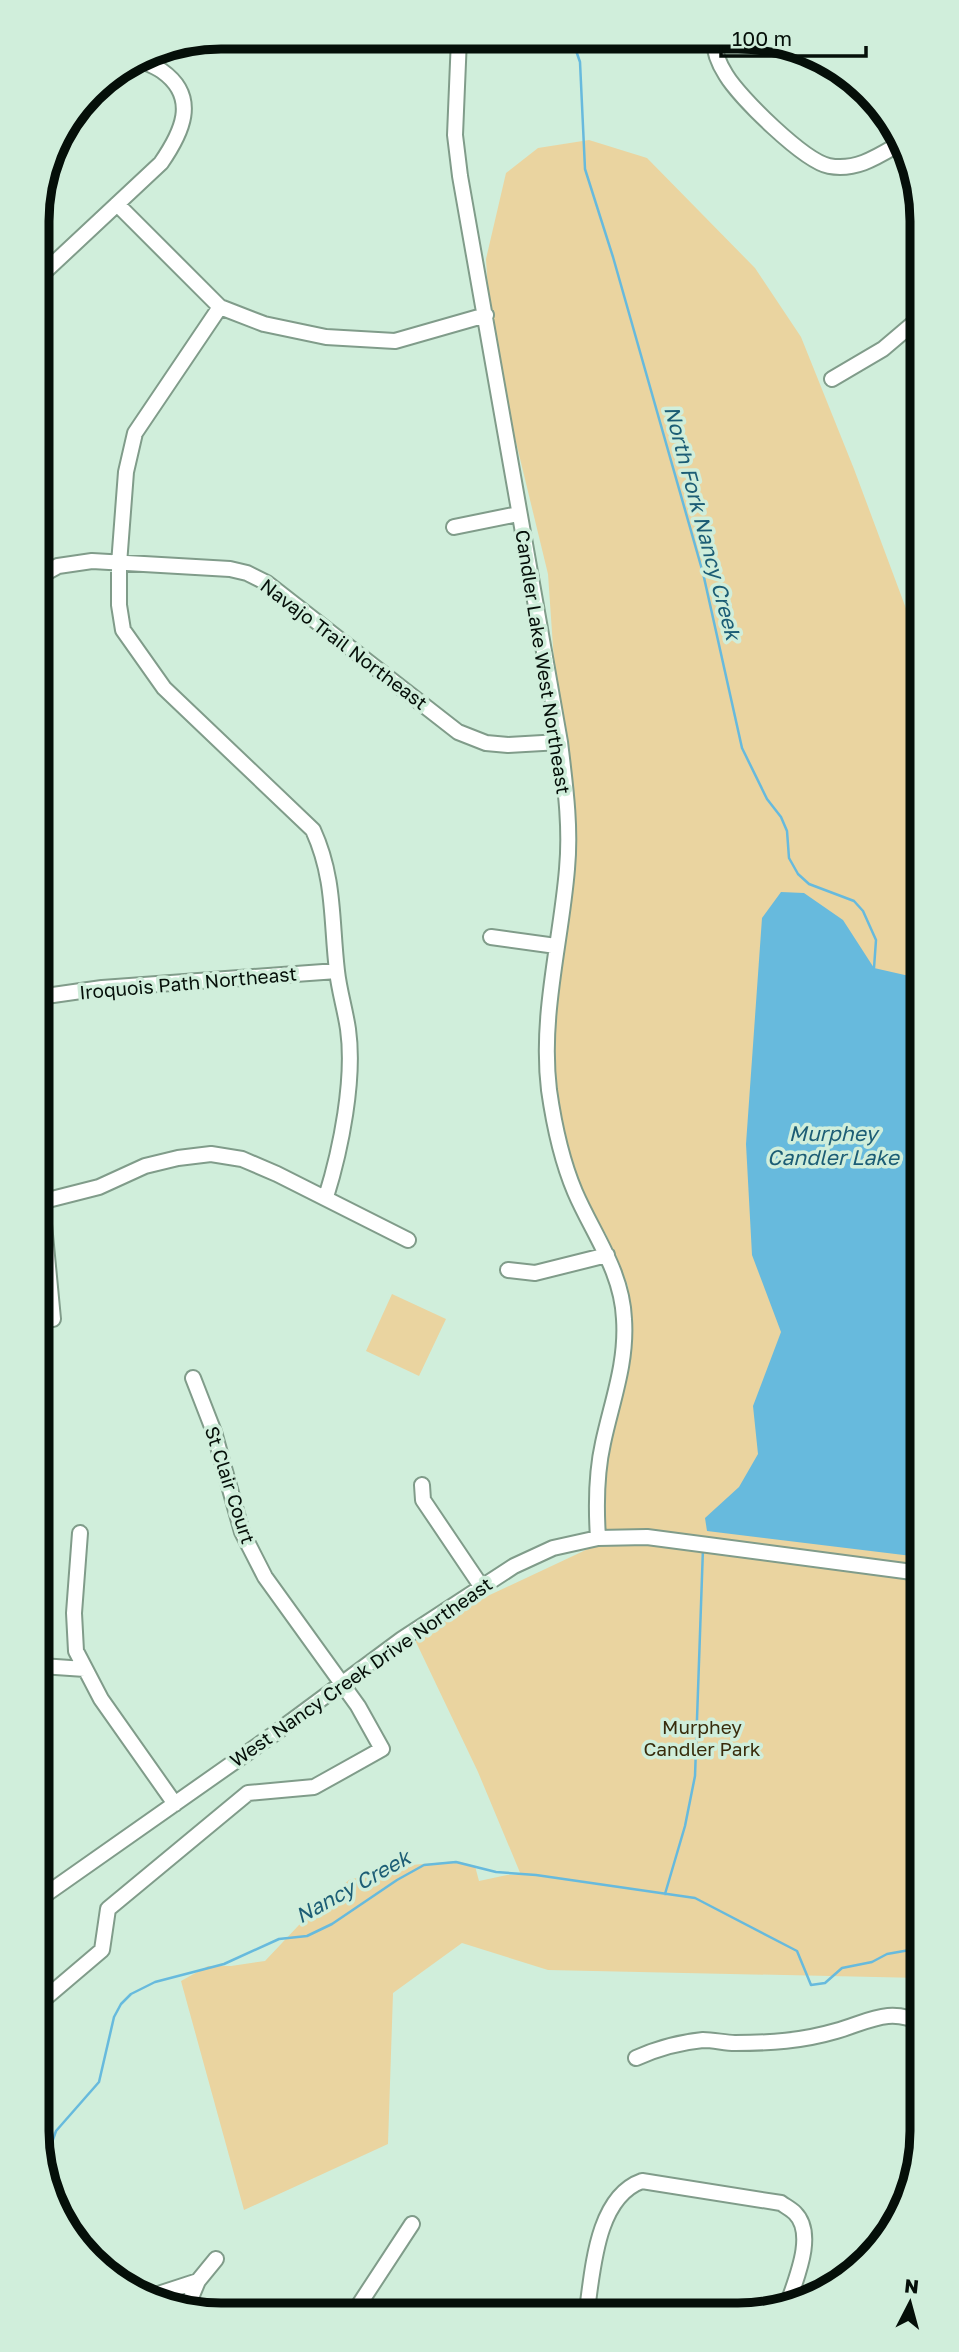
<svg xmlns="http://www.w3.org/2000/svg" width="959" height="2352" font-family="'Golos Text',sans-serif">
  <style>
    .green { fill: #ead4a0 }
    .water { fill: #67badd }
    .lines { fill: none; stroke-linecap: round; stroke-linejoin: round }
    .stream { stroke: #67badd; stroke-width: 2.5 }
    .minor-casing { stroke: #809c8a; stroke-width: 18 }
    .minor { stroke: #fff; stroke-width: 14 }
    .labels { text-anchor: middle; stroke-width: 7; stroke-linejoin: round; paint-order: stroke }
    .street-label { font-size: 19px; fill: #050f09; stroke: #d0eedb }
    .park-label { font-size: 19px; fill: #382c0c; stroke: #d0eedb }
    .water-label { font-size: 21px; font-style: italic; fill: #1c5d75; stroke: #d0eedb }
    .rim { fill: none; stroke: #050f09; stroke-width: 9 }
  </style>
  <rect width="100%" height="100%" fill="#d0eedb"/>
  <path class="green" d="M589 140 647 158 755 268 801 337 854 469 917 638 921 1978 548 1970 462 1943 393 1993 388 2144 244 2210 181 1981 208 1966H231L265 1961 315 1908 349 1880 400 1866 457 1861 475 1866 479 1881 507 1875H521L478 1772 415 1640 464 1607 607 1540 600 1501 613 1426 632 1351 628 1286 606 1234 568 1181 550 1092V1038L565 903 563 792 548 574 491 339 486 259 506 173 538 148Z
    M392 1294 446 1319 419 1376 366 1351Z"/>
  <path class="water" d="M781 892 804 893 843 920 874 968 918 978 920 1557 707 1531 705 1518 739 1487 758 1454 753 1406 781 1332 752 1255 746 1144 762 918Z"/>
  <g class="lines">
    <path class="stream" d="M572 39 580 62 585 169 613 257 703 573 742 748 767 799 781 817 787 831 789 858 798 874 809 884 854 901 863 911 876 940 874 968
      M665 1894 685 1826 695 1776 703 1548
      M43 2168 56 2131 99 2082 114 2017 121 2004 131 1994 155 1982 224 1964 279 1939 307 1936 332 1924 397 1880 424 1865 456 1862 496 1872 536 1875 695 1898 797 1951 811 1985 825 1983 842 1968 872 1962 887 1954 921 1948"/>
    <defs>
      <path id="minor" d="M459 38 455 135 460 176 560 742C565 784 571 826 567 869 561 942 540 1015 549 1090 554 1125 561 1159 575 1192 593 1234 622 1271 624 1319 627 1363 612 1401 603 1443 596 1474 596 1507 598 1538
        M714 40C714 52 719 64 726 75 740 98 804 161 829 166 856 171 877 157 899 144
        M117 204 220 307 264 324 326 337 395 341 486 315
        M37 279 161 163C181 134 200 98 162 71 155 66 146 63 138 59
        M220 307 135 433 126 472 119 564V605L123 630 164 688 313 830C335 878 331 920 337 971 339 990 345 1009 348 1029 355 1079 341 1149 326 1197
        M832 379 883 349 916 321
        M454 527 518 514
        M38 577 58 566 92 561 230 569 247 573 267 583 458 732 486 743 508 745 560 742
        M917 586 915 590 917 618
        M491 937 556 946
        M39 997 102 988 337 971
        M40 1182 53 1319
        M40 1202 99 1187 145 1166 178 1158 211 1154 242 1159 277 1174 408 1240
        M508 1270 535 1273 607 1255
        M422 1485 423 1500 481 1586
        M80 1533 74 1613 76 1651 101 1699 175 1804
        M41 1666 85 1669
        M42 1897 274 1734 402 1639 514 1566 553 1548 598 1538 647 1537 920 1573
        M42 2001 102 1950 108 1909 248 1793 314 1787 382 1749 358 1706 265 1577 242 1532 214 1432 193 1378
        M636 2058C656 2049 682 2042 703 2040 714 2040 725 2043 735 2043 770 2043 802 2041 836 2031 868 2022 890 2006 922 2024
        M155 2295 198 2281
        M587 2310C593 2268 597 2197 642 2181L781 2203C785 2206 791 2209 795 2213 817 2235 794 2283 786 2309
        M355 2311 412 2224
        M185 2312 198 2281 216 2259"/>
    </defs>
    <use href="#minor" class="minor-casing"/>
    <use href="#minor" class="minor"/>
  </g>
  <g class="labels">
    <g class="street-label">
      <text transform="translate(344 644) rotate(37)" y="7">Navajo Trail Northeast</text>
      <text transform="translate(543 662) rotate(81)" y="7">Candler Lake West Northeast</text>
      <text transform="translate(188 983) rotate(-5)" y="7">Iroquois Path Northeast</text>
      <text transform="translate(230 1485) rotate(72)" y="7">St Clair Court</text>
      <text transform="translate(361 1672) rotate(-35)" y="7">West Nancy Creek Drive Northeast</text>
    </g>
    <g class="park-label">
      <text x="702" y="1734">Murphey<tspan x="702" dy="22">Candler Park</tspan></text>
    </g>
    <g class="water-label">
      <text transform="translate(702 523) rotate(75)" y="7">North Fork Nancy Creek</text>
      <text x="833" y="1141">Murphey<tspan x="833" dy="24">Candler Lake</tspan></text>
      <text transform="translate(353 1887) rotate(-29)" y="7">Nancy Creek</text>
    </g>
  </g>
  <path d="M0 0H959V2352H0ZM221 49H738A172 172 0 0 1 910 221V2131A172 172 0 0 1 738 2303H221A172 172 0 0 1 49 2131V221A172 172 0 0 1 221 49Z" fill="#d0eedb" fill-rule="evenodd"/>
  <path class="rim" d="M221 49H738A172 172 0 0 1 910 221V2131A172 172 0 0 1 738 2303H221A172 172 0 0 1 49 2131V221A172 172 0 0 1 221 49Z"/>
  <g transform="translate(910 2303) rotate(6)" stroke="#d0eedb" stroke-width="5" paint-order="stroke">
  <path d="M0-5L12 26L0 18L-12 26Z" fill="#050f09"/>
  <text y="-10" font-size="19" font-weight="bold" text-anchor="middle" fill="#050f09">N</text>
  </g>
  <path d="M721 46v10h145v-10" fill="none" stroke="#050f09" stroke-width="3.5"/>
  <text x="732" y="46" font-size="21" fill="#050f09" stroke="#d0eedb" stroke-width="5" paint-order="stroke">100 m</text>
</svg>
